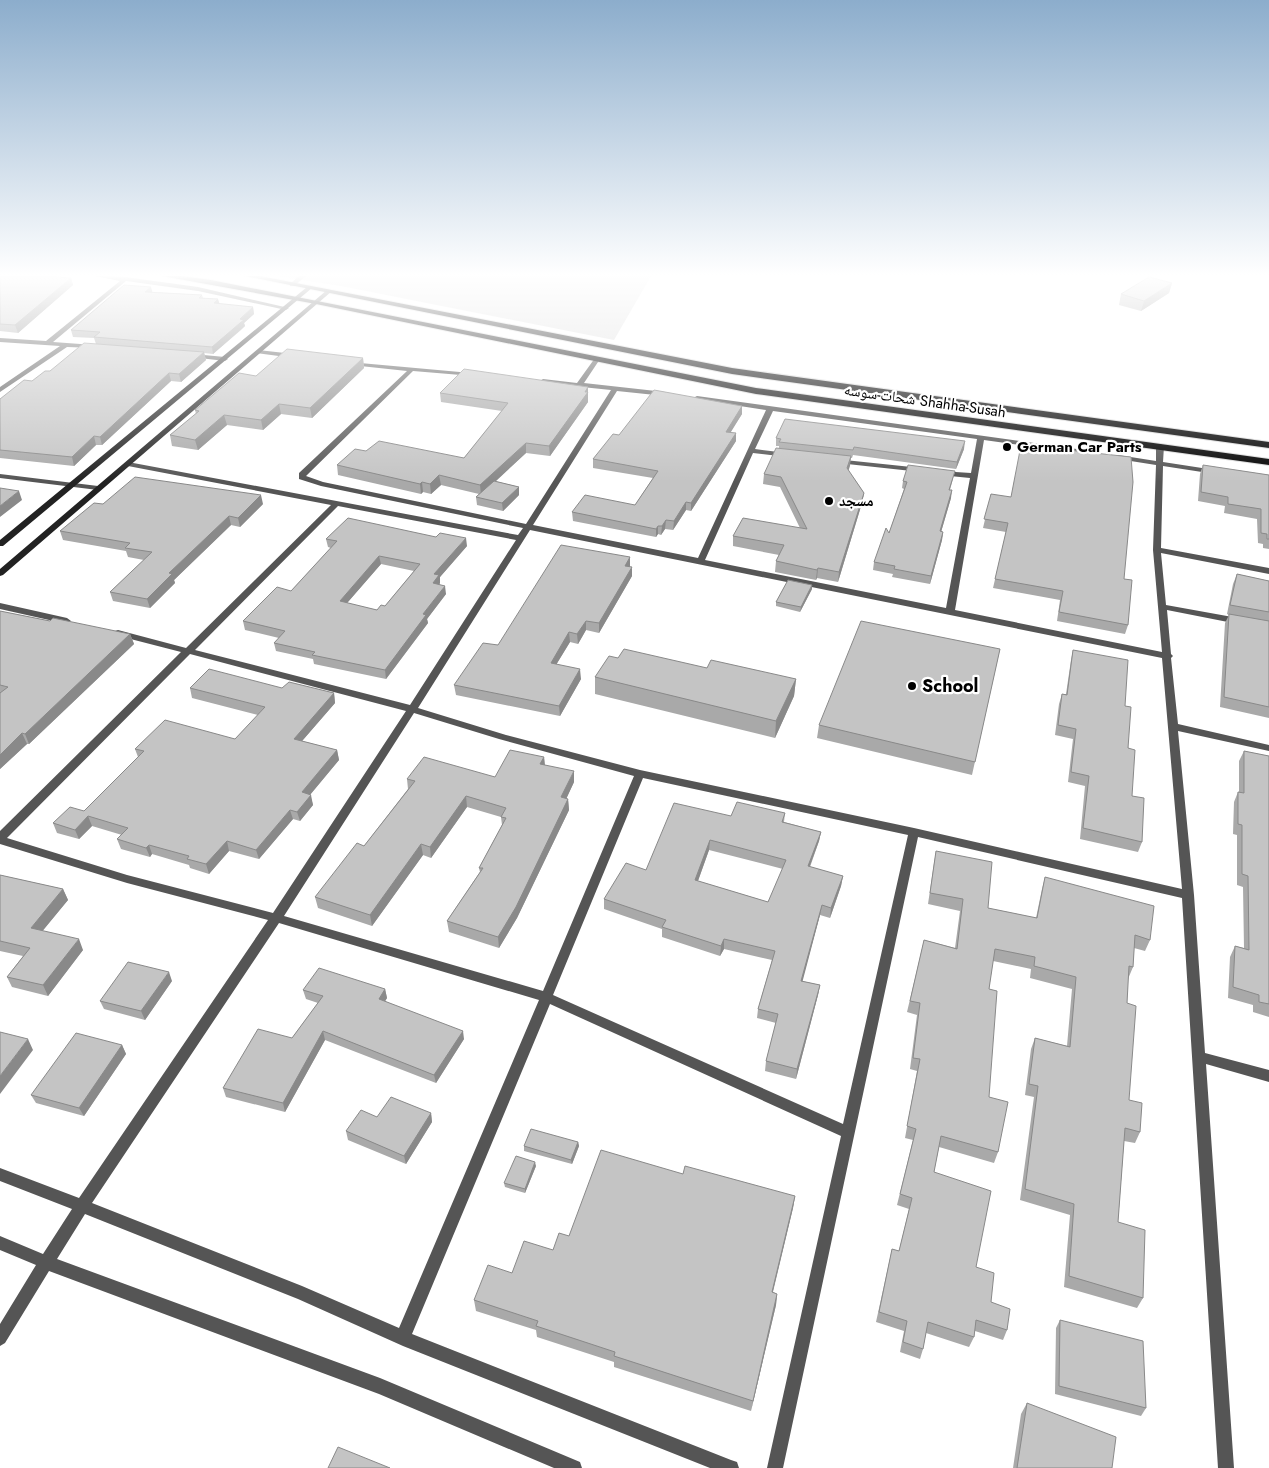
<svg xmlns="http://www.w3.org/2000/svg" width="1269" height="1468" font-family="Jost,'Noto Naskh Arabic',sans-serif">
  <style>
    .green { fill: #dcdcdc }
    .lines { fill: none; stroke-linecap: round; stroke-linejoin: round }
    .primary-casing { stroke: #dbdbdb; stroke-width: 2 }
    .street { fill: #555; fill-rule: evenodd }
    .secondary { fill: #222; fill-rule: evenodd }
    .primary { fill: #000; fill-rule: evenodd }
    .wall { fill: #a9a9a9; fill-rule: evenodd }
    .shaded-wall { fill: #898989 }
    .building { fill: #c4c4c4; stroke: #898989; fill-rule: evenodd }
    .poi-dot { fill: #000; stroke: #fff; stroke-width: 2 }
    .labels { text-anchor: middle; stroke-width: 4.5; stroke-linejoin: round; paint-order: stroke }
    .far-street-label { font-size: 15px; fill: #000; stroke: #fff }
    .far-poi-label { font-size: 15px; font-weight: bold; fill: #000; stroke: #fff; text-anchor: start }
    .poi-label { font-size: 18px; font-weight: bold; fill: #000; stroke: #fff; text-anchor: start }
  </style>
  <rect width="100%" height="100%" fill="#fff"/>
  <path class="green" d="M277 276H651L614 340 341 286Z"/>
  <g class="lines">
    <defs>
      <path id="primary" d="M162 276H182L211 280 756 388 1269 459V465L756 394 316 304Z
        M245 276H260L732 368 1269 442V448L732 374Z"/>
    </defs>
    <use href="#primary" class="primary-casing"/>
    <path class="street" d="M95 276 125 277 198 287 289 308 286 310 198 291 126 281 53 342 94 345 96 346V348L67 347 0 392V387L60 346 0 342V338L46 341 120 281Z
      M299 276H306L294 286H290V284Z
      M258 350 294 354 297 356 294 358 256 353 255 352Z
      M193 354 225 357 228 359 225 361 191 357V355Z
      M597 357 600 359 584 383 665 392 668 394 665 396 617 391 533 525 698 558 766 410 695 399V397L697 396 1091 451H1094V455L984 440 955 610 1162 652 1153 550 1156 465 1118 459 1114 457 1118 455 1156 461V446L1160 444 1164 446 1163 462 1215 470 1219 472 1215 474 1163 466 1161 548 1269 568V574L1161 553 1166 605 1238 618 1242 621 1238 624 1167 610 1171 654 1173 656 1171 658 1178 724 1269 745V751L1178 731 1194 895 1205 1053 1269 1070V1082L1206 1064 1234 1468H1218L1182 898 918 837 783 1468H767L841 1136 550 1004 412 1334 731 1460 737 1462 739 1468H710L403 1346 298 1299 85 1214 57 1259 380 1378 580 1462 582 1468H554L379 1394 49 1271 5 1343 0 1346V1324L36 1265 0 1250V1236L43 1254 72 1209 0 1181V1168L79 1198 268 920 127 883 0 844V831L181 652 115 635 113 633 115 631 118 630 186 648 331 505 128 466 124 464 128 462 518 535 523 528 321 486 299 479V473L407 371 351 365 348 363 349 362 471 373 473 374V376L413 371 306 476 323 482 526 524 611 390 543 383 540 381 543 379 577 383 595 358ZM773 411 977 439 971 473 940 471 936 473 940 475 970 478 946 608 705 560 753 453 787 457 791 455 787 453 755 449ZM338 506 516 540 410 705 195 650ZM530 530 1162 658 1182 889 914 828 640 770 506 735 418 708ZM190 654 406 711 273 913 127 875 7 838ZM414 713 499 739 634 776 543 991 284 916ZM643 778 908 835 843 1124 553 995ZM279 923 539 1000 399 1328 302 1286 92 1203Z
      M835 459 921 468 925 470 921 472 838 463H835Z
      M0 474 98 486 102 488 98 490 0 478Z
      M0 603 67 618 71 621 67 624 0 609Z"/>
    <path class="secondary" d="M307 287 312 288 3 546H0V540Z
      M327 290 332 291 3 575 0 576V569Z"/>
    <use href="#primary" class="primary"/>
  </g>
  <path class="wall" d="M0 276 71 278 73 285 18 333 0 331Z
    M1172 283 1169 293 1141 311 1119 305 1121 294Z
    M152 292 202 295 203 298 219 304 253 307 254 314 244 323 245 326 241 330 213 354 204 353 206 360 181 382 171 381 102 445H96L74 466 0 458V399L50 371 132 347 96 344 94 338 73 337 71 330Z
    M363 358 364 368 312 418 281 414 263 430 227 425 198 450 172 446 170 435 196 414 195 410 256 376Z
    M588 387V402L550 456 526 453 495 481 519 487V495L503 511 477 505 476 497 479 494 441 485 431 494 423 492 421 494 338 475 337 465 366 451 464 458 502 411 441 402 440 393Z
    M742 406V414L730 432 736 441 691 511 686 510 673 530 665 529 661 535 658 534 656 537 573 521 572 512 635 505 653 478 593 468V459L619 435Z
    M776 438 964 449 956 469 853 455 852 458H851L848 470 864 493 862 503 838 582 817 578 816 580 775 572 776 561 779 555 733 546V536L800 528 780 487 763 484 764 474 779 448V446H776Z
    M1203 465 1269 475V549L1263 548V544L1258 543 1257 519 1224 513 1225 506 1198 501 1200 474Z
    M955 471 950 490 951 498 941 532H943L942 540 930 584 892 577 893 574 873 570 874 562 889 533 904 489 902 488 903 481Z
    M991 494 1124 579 1128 625 1125 634 1057 621 1060 600 993 588 1006 532 983 528Z
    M103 504H263L240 527 231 525 174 580 175 583 150 608 113 601 110 592 144 560 128 557 126 551 63 540 60 531Z
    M326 539 467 546 440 577V583L439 585 446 594 427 619 428 623 386 679 314 664 313 659 276 651 274 643 279 638 245 630 243 621 291 591 331 548 328 547ZM381 564 414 571 385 606 377 610 347 603Z
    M630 557V567L632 576 599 633 586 630 578 644 570 642 556 665 581 679 560 716 456 695 454 685 498 645Z
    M1237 574 1269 581V718L1220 707 1225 623 1229 615 1227 614 1233 584Z
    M812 589 800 612 776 606V602Z
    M0 611 50 621 130 634 134 644 29 744H27L0 769Z
    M1000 649 972 775 817 738 819 725Z
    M1073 650 1125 706 1132 796 1142 842 1138 852 1080 839 1085 786 1068 782 1073 739 1055 735 1059 704 1062 694H1066L1071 660Z
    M618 658 796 679 794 696 775 738 595 694V677Z
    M190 688H282L334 693 335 703 302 741 337 750 339 760 310 795 313 805 300 821 293 819 259 859 229 851 209 874 190 868 189 865 152 854 150 857 121 849 117 839 122 835 92 826 79 839 57 833 53 823 84 811 138 757 135 749 235 739 258 715 192 698Z
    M1244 751 1269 756V1017L1253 1012V1005L1228 998 1230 957 1235 946 1244 948 1243 887 1237 885V835L1233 834 1234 802 1238 792H1239V761Z
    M544 757 545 765 574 782 566 799H568L569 810 517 918 499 948 449 932 447 921 480 872 479 868 502 825 501 817 467 807 431 858 423 855 372 926 318 908 315 897 364 846 408 789 407 779 495 777Z
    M785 813 784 822 821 832 819 841 810 867 843 876 841 886 830 918 820 915 802 981 820 985 818 995 796 1079 765 1071 766 1061 776 1023 757 1018 758 1009 772 960 724 949 720 956 662 937V929L604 909V899L646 870 731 816ZM709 850 783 869 768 902 698 881Z
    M936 851 988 908 1036 918 1042 889 1045 877 1150 940 1145 951 1134 948 1133 967 1128 979 1127 1003 1129 1100 1140 1132 1135 1143 1124 1141 1118 1222 1143 1298 1137 1308 1064 1287 1070 1215 1020 1200 1034 1097 1025 1095 1031 1049 1035 1038 1067 1046 1072 989 1030 978 1031 969 993 961 989 989V1097L998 1152 994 1163 939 1147 934 1172 976 1267 991 1302 1007 1330 1003 1340 975 1331 974 1337 969 1347 926 1333 923 1349 920 1359 900 1352 904 1331 876 1322 892 1249 899 1251 909 1209 897 1205 913 1140 905 1138 917 1071 910 1069 917 1015 907 1012 924 940 955 948 960 911 928 904 934 863Z
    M0 875 63 889 68 900 42 931 83 950 48 996 12 987 7 977 23 956 0 951Z
    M172 981 145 1020 104 1009 100 1001Z
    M385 989 387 998 385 1001 464 1039 436 1083 325 1040 285 1112 226 1097 223 1088 292 1038 318 1003 306 999 303 990Z
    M122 1045 126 1054 84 1116 36 1103 31 1095Z
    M431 1113 432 1122 406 1164 348 1140 346 1131 377 1117Z
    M578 1142 579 1146 572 1164 524 1151V1146Z
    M536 1166 525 1193 505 1187 504 1183Z
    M683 1174 795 1196 793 1208 773 1292 777 1294 776 1305 751 1411 614 1367V1362L537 1337 536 1330 476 1311 474 1300 512 1273 553 1250 569 1236Z
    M1060 1320 1146 1408 1141 1416 1055 1394 1056 1328Z
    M1027 1403 1112 1468H1013L1021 1414Z"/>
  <path class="shaded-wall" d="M71 278 73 285 18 333 15 325Z
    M1172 283 1169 293 1141 311 1144 301Z
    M151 287 153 294 145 292Z
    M218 299 220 305 214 303Z
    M253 307 254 314 244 323 245 326 213 354 212 347Z
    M204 352 206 360 181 382 179 374Z
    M363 358 364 368 312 418 310 408Z
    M169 373 171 381 102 445 100 437Z
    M588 387V402L550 456 549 446Z
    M279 404 281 414 263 430 261 420Z
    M742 406V414L726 440V432Z
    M224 415 227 425 198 450 195 440Z
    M736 433V441L691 511V503Z
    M94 436 96 445 74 466 72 457Z
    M965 441 964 449 956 469 957 462Z
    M526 443V453L481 495 480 485Z
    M851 456 850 466 846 478 847 468Z
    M439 475 441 485 431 494 430 484Z
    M422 482 423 492 421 494 420 484Z
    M519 487V495L503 511 502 503Z
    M952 490 951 498 939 539 940 531Z
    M19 491 22 500 0 517V506Z
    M864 493 862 503 838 582 839 572Z
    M261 495 263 504 240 527 238 518Z
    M686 502V510L673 530 674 521Z
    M229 516 231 525 174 580 175 583 150 608 147 599 169 573Z
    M666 520 665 529 661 535 662 526Z
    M658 526V534L656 537V529Z
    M943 532 942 540 930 584 931 576Z
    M466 538 467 546 440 577V583L434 592 433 583 434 574Z
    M379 556 381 564 341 610 340 601Z
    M630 557V567L625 566Z
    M632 567V576L599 633V623Z
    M818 568 817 578 816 580 817 570Z
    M812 585V589L800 612 801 607Z
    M445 586 446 594 427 619 428 623 386 679 385 670 423 614Z
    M586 621V630L578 644 577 634Z
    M569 632 570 642 551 673V663Z
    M130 634 134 644 29 744 25 734Z
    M580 669 581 679 560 716 559 706Z
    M796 679 794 696 775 738 776 721Z
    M334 693 335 703 296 748 294 739Z
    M22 733 27 744 0 769V755Z
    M337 750 339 760 304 802 302 792Z
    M544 757 545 768 540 764Z
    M574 771V782L562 808 561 797Z
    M311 795 313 805 300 821 297 812Z
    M466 796 467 807 431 858 430 847Z
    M568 799 569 810 517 918 499 948 498 937Z
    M290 810 293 819 259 859 256 850Z
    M88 816 92 826 79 839 75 830Z
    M821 832 819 841 806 876 808 866Z
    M710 840 709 850 695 889V880Z
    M227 841 229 851 209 874 206 864Z
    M421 844 423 855 372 926 370 915Z
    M149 845 152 854 150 857 146 848Z
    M843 876 841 886 830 918 831 908Z
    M63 889 68 900 36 939 31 928Z
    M822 905 820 915 800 991 801 981Z
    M79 939 83 950 48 996 43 985Z
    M724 939V949L720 956 721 946Z
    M169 972 172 981 145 1020 141 1011Z
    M820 985 818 995 796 1079 797 1069Z
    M385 989 387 998 381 1008 379 999Z
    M323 1031 325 1040 285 1112 283 1103Z
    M463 1031 464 1039 436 1083 434 1075Z
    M28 1039 33 1050 0 1094V1076Z
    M122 1045 126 1054 84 1116 79 1108Z
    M431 1113 432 1122 406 1164 404 1156Z
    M578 1142 579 1146 572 1164 571 1160Z
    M535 1162 536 1166 525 1193V1189Z
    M795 1196 793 1208 770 1303 772 1292Z
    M777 1294 776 1305 751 1411 753 1401Z"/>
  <path class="building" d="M0 276H41L71 278 15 325 0 324Z
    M1149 277 1172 283 1144 301 1121 294Z
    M124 285 151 287 145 292 202 295 199 298 218 299 214 303 253 307 240 319 244 320 240 323 212 347 94 337 100 332 71 330Z
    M84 343 204 352 179 374 169 373 100 437 94 436 72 457 0 450V399L24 380 32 381 45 371H50Z
    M287 349 363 358 310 408 279 404 261 420 224 415 195 440 170 435 199 411 195 410 239 373 256 376Z
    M464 369 588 387 585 392H588L549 446 526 443 480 485 439 475 430 484 422 482 420 484 337 465 355 449 366 451 379 441 464 458 508 403 440 393Z
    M654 390 742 406 726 432 736 433 691 503 686 502 674 521 666 520 662 526H658L656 529 572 512 585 495 635 505 658 471 593 459 613 434 619 435Z
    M785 419 965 441 957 462 854 447 853 450 779 442 781 439 776 438Z
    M1021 445 1131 457 1133 482 1124 579 1132 580 1128 625 1059 612 1063 591 995 579 1008 523 984 519 991 494 1011 497Z
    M776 448 851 456 847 468 864 493 839 572 818 568 817 570 776 561 784 545 733 536 743 518 807 529 781 477 764 474Z
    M908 465 955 471 949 490H952L940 531 943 532 931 576 894 569 895 566 874 562 886 528 889 533 907 482 903 481Z
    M1203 465 1269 475V539H1267V534L1261 533V509L1228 504V497L1201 492Z
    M135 477 261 495 238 518 229 516 169 573 172 574 147 599 110 592 152 552 125 548 130 543 60 531 94 503 103 504Z
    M494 481 519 487 502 503 476 497Z
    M0 488 19 491 0 506Z
    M348 518 436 537 440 533 466 538 434 574 439 575 433 583 445 586 423 614 426 615 385 670 312 655 315 652 274 643 285 631 243 621 277 587 291 591 337 541 326 539ZM379 556 420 564 385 606 381 605 377 610 340 601Z
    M561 545 630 557 625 566 632 567 599 623 586 621 577 634 569 632 551 663 580 669 559 706 454 685 483 643 498 645Z
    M1237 574 1269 581V612L1230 605Z
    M788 580 812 585 801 607 776 602Z
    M0 611 50 621 53 618 130 634 25 734 22 733 0 755V693L8 687 0 685Z
    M1229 614 1269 621V707L1224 697Z
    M861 621 1000 649 975 762 819 725Z
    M624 649 707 668 711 660 796 679 776 721 595 677 609 656 618 658Z
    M1073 650 1128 660 1125 706 1131 707 1128 748 1135 750 1132 796 1144 798 1142 842 1083 828 1089 776 1071 772 1076 729 1058 725 1062 694 1067 695Z
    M209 669 282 688 289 682 334 693 294 739 337 750 302 792 311 795 297 812 290 810 256 850 227 841 206 864 187 859 189 856 149 845 146 848 117 839 128 828 88 816 75 830 53 823 70 807 84 811 144 751 135 749 165 720 235 739 265 707 190 688Z
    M510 750 544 757 540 764 574 771 561 797 568 799 516 907 498 937 447 921 483 868H479L506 818 501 817 506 808 466 796 430 847 421 844 370 915 315 897 357 843 364 846 415 781 407 779 424 757 495 777Z
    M1244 751 1269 756V1004L1259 1002V995L1233 987 1235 946 1249 950 1248 876 1242 874V825L1238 824V792L1244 793Z
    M737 802 785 813 782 822 821 832 808 866 843 876 831 908 822 905 801 981 820 985 797 1069 766 1061 778 1014 758 1009 775 951 724 939 721 946 662 927 666 920 604 899 626 863 646 870 674 803 731 816ZM710 840 786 860 768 902 695 880Z
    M936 851 992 862 988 908 1037 918 1045 877 1154 906 1150 940 1135 935 1133 967 1129 966 1127 1003 1136 1006 1129 1100 1142 1103 1140 1132 1125 1128 1118 1222 1145 1230 1143 1298 1069 1276 1074 1204 1025 1189 1038 1086 1029 1084 1035 1038 1070 1047 1076 977 1034 966 1035 957 995 949 989 989 997 991 989 1097 1008 1102 998 1152 941 1136 934 1172 991 1191 976 1267 994 1273 991 1302 1010 1309 1007 1330 976 1320 974 1337 928 1322 923 1349 903 1342 907 1321 879 1312 892 1249 899 1251 912 1198 900 1194 916 1129 907 1126 920 1059 913 1058 920 1003 910 1001 924 940 957 949 963 899 930 893Z
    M0 875 63 889 31 928 79 939 43 985 7 977 30 948 0 941Z
    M128 962 169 972 141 1011 100 1001Z
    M319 968 385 989 379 999 463 1031 434 1075 323 1031 283 1103 223 1088 258 1029 292 1038 323 996 303 990Z
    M0 1032 28 1039 0 1076Z
    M76 1033 122 1045 79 1108 31 1095Z
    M391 1097 431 1113 404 1156 346 1131 361 1110 377 1117Z
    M531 1129 578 1142 571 1160 524 1146Z
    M601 1150 683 1174 685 1166 795 1196 772 1292 777 1294 753 1401 614 1356 615 1352 536 1326 538 1321 474 1300 488 1265 512 1273 524 1241 553 1250 559 1233 569 1236Z
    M516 1156 535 1162 525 1189 504 1183Z
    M1060 1320 1143 1341 1146 1408 1059 1386Z
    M1027 1403 1116 1437 1112 1468H1017Z
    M338 1447 390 1468H328Z"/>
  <linearGradient id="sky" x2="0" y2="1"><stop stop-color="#8cadcc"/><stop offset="0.57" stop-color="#fff"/><stop offset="1" stop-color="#fff" stop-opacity="0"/></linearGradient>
  <rect width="1269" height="482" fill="url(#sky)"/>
  <g class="poi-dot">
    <circle cx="1007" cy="447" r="5"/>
    <circle cx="829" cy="501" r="5"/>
    <circle cx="912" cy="686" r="5"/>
  </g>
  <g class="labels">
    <g class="far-street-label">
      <text transform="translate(925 401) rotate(8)" y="5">شحات-سوسه Shahha-Susah</text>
    </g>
    <g class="far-poi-label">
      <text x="1017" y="452">German Car Parts</text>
      <text x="839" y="506">مسجد</text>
    </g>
    <g class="poi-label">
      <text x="922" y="692">School</text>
    </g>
  </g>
</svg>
